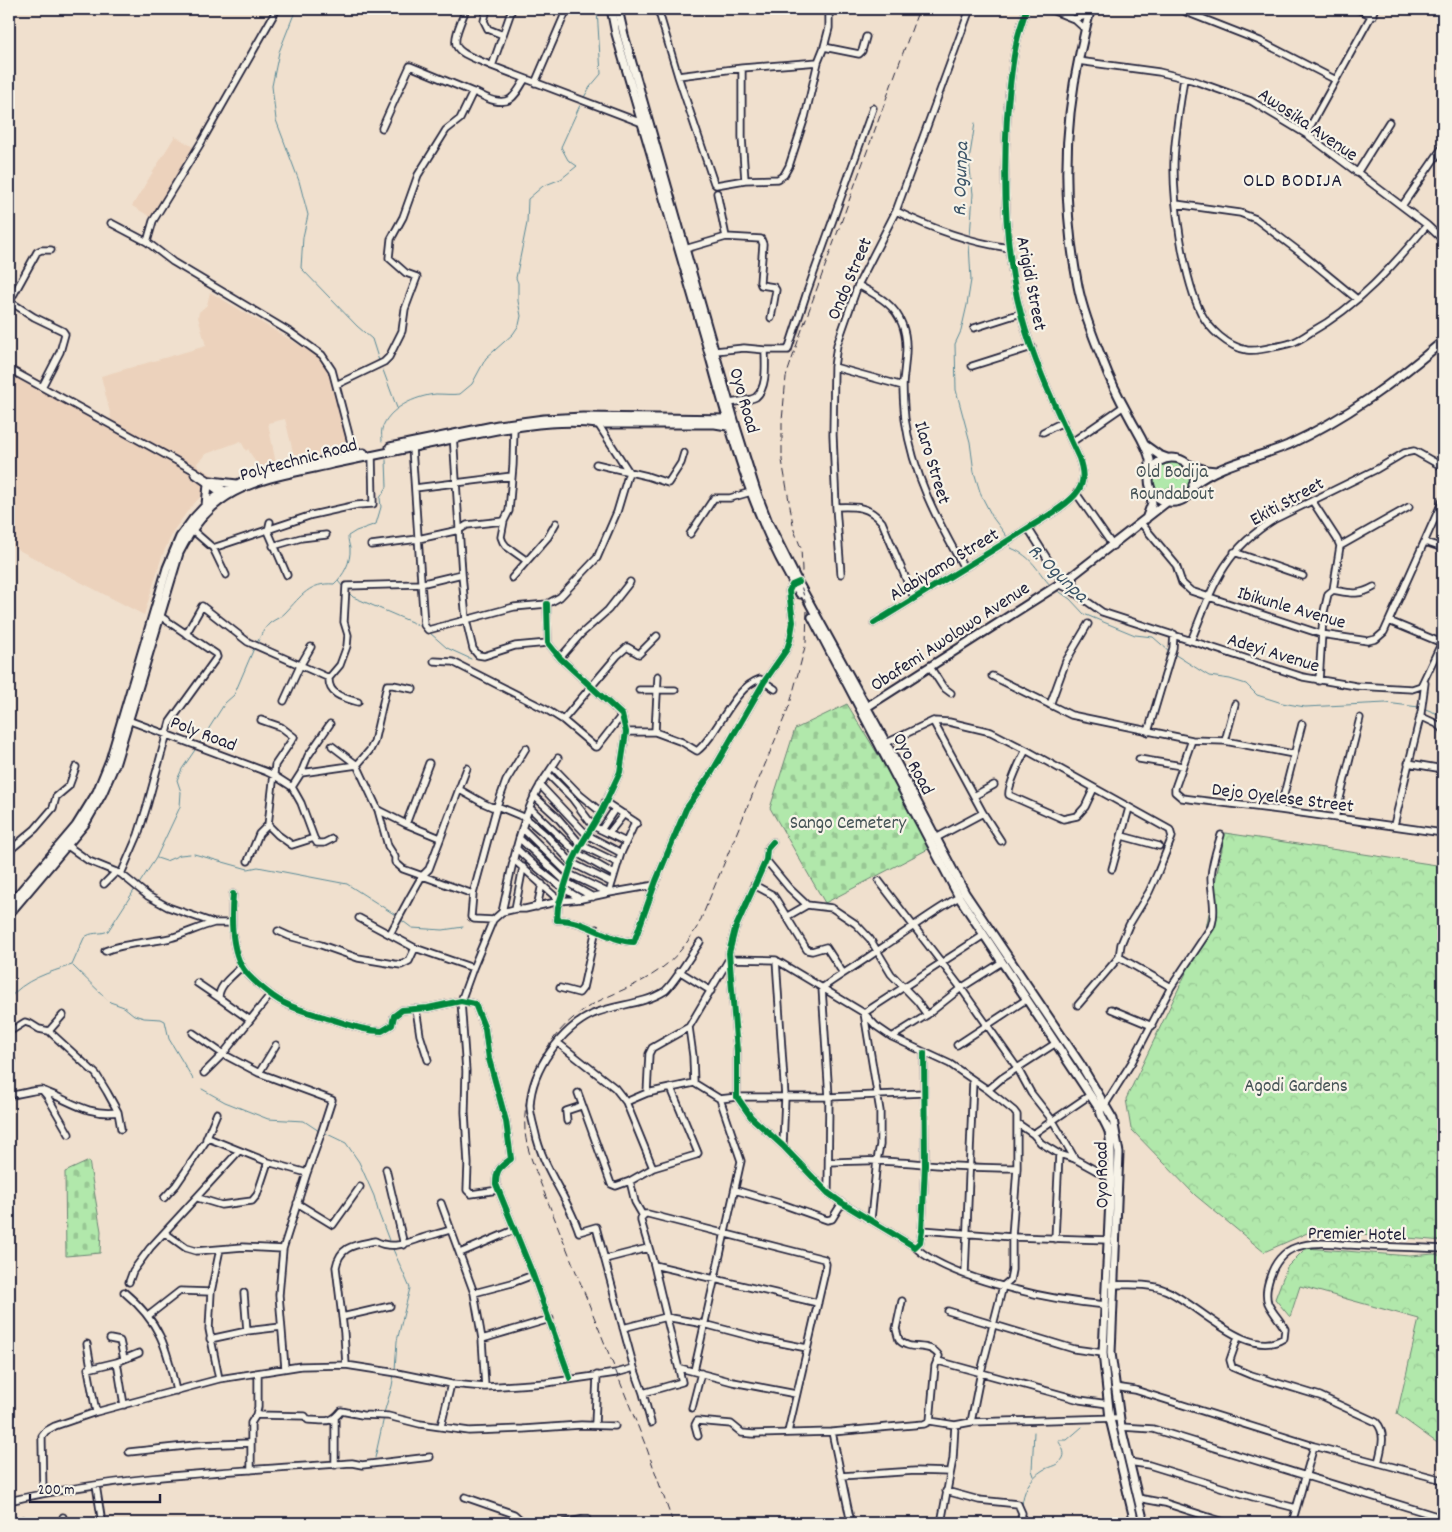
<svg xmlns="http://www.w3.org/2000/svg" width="1452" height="1532" font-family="Dekko,sans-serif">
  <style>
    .built { fill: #ecd2bc }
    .cemetery { fill: url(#cemetery-stones); stroke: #6a8573 }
    .park { fill: url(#park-crowns); stroke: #6a8573 }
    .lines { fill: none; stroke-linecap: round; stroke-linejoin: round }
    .stream { stroke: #588997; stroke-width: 1 }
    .minor-casing { stroke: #22223b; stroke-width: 9 }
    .major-casing { stroke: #22223b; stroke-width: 11 }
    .minor { stroke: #f7f3e8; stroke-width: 5.5 }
    .major { stroke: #f7f3e8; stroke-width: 7 }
    .rail { stroke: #22223b; stroke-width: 1; stroke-dasharray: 8 4; stroke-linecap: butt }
    .cycleway-casing { stroke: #f7f3e8; stroke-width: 9 }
    .cycleway { stroke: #00873e; stroke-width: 6 }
    .labels { text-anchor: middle; stroke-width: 4.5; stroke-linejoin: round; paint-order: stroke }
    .street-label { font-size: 19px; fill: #22223b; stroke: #f7f3e8 }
    .park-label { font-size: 19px; fill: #465457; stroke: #f7f3e8 }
    .water-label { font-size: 20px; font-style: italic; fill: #3d5569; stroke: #f7f3e8 }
    .neighbourhood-label { font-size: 20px; letter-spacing: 1px; fill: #22223b; stroke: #f7f3e8 }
  </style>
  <defs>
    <pattern id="cemetery-stones" width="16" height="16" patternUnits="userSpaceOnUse" patternTransform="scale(1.25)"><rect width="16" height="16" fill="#b1e8ab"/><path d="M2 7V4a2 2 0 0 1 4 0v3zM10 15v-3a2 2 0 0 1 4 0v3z" fill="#98c794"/></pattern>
    <pattern id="park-crowns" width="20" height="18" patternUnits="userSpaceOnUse" patternTransform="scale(1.25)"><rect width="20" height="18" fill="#b1e8ab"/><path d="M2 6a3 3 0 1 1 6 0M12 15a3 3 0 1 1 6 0" fill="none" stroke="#98c794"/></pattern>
  </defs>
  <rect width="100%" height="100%" fill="#f0e0ce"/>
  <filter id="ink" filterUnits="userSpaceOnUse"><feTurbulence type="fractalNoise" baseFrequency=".02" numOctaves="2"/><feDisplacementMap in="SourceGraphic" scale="10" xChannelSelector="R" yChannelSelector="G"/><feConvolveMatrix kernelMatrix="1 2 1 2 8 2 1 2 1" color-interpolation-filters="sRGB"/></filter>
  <g filter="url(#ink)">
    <path class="built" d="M175 136 193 147 151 217 132 206Z
      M210 292 321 358 328 364 350 444 302 458 301 455 294 456 285 419 268 423 277 469 261 472 248 449 246 451 241 441 206 454 197 463 198 466 214 476 208 484V489L189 509 174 530 162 556 144 615 9 545V363L110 420 111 417 101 376 206 346 198 317 199 312 207 305Z"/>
    <path class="cemetery" d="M847 704 934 846 825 903 770 808 795 729Z
      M89 1161 101 1231 100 1253 66 1256 65 1172Z"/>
    <path class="park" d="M1153 480a19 19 0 1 1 38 0a19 19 0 1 1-38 0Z
      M1225 833 1443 866V1241L1314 1230 1264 1252 1195 1195 1131 1129 1126 1099 1205 933Z
      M1306 1248 1410 1256 1434 1254 1443 1256V1447L1397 1414 1419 1319 1300 1286 1290 1317 1275 1299 1287 1267Z"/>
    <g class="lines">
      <path class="stream" d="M296 9 279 52 272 86 276 120 299 181 308 215 303 237 301 268 357 326 372 339 379 361
        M583 99 590 87 601 74 597 9
        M970 237 973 194 969 161 975 123
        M969 243 971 280 967 305 961 331 955 344 956 390 970 442 974 472 981 495 993 518 1008 538
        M383 370 397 408
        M382 441C382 438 381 433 382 429 388 408 416 396 436 394 444 394 452 395 460 394L472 384 486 358 513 334 519 325 521 316 518 301V283L516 278 527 223 528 199 543 186 561 179 577 166 568 160 561 147 581 103
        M1009 542 1011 548C1033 557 1037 571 1051 586
        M338 581 343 587
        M1057 590 1070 599 1084 614 1135 635 1153 637 1169 651
        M348 592 353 597 423 627
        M430 633 447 648 471 659
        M257 643C260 637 264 628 270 623 275 619 282 617 286 612 301 596 310 582 334 584 344 575 351 562 350 548 349 544 348 541 348 536L356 531 376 524 381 507 380 498 387 487 386 460
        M1174 654 1209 676 1230 679 1246 684 1257 695 1282 703 1305 707 1386 703 1419 707
        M1423 708 1443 716
        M199 744 225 703 234 695 255 646
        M194 854 248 869 258 867 347 884 397 916
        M157 858 166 861 180 855 190 854
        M139 884 156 858 180 807 181 792 177 780 182 769 197 747
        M400 919 412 928 443 930 463 927
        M73 966 110 1002 124 1007 134 1015 144 1018 161 1019 165 1021 169 1039 193 1079
        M9 999C23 980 50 972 72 965L84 938C91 931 100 935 108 931L135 889
        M202 1089 225 1102 268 1119 304 1121 319 1131
        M323 1132 346 1143 359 1162 374 1196 379 1214 390 1243
        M392 1247 410 1288 397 1341 395 1370
        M384 1413 392 1386 394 1374
        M375 1458 384 1417
        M1034 1476 1032 1470 1034 1432
        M1022 1506C1023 1491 1030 1478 1043 1470 1050 1466 1059 1466 1063 1458 1066 1452 1061 1446 1058 1440H1067L1082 1427
        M1016 1523 1020 1512"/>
      <defs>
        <path id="minor" d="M466 9C449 51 450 48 492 66L642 123
          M487 9 484 21 488 29 503 35
          M658 9 678 76 742 68V137L745 180 716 185 714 183 678 76
          M1049 9 1074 19 1085 29
          M1182 9 1186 12 1260 41 1336 80
          M1357 9 1373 16
          M1074 19 1089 15
          M824 47 859 54 862 51 866 37
          M1078 61 1159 72 1192 80 1251 101 1309 136 1427 225 1443 240
          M492 66 512 9
          M742 68 818 62
          M1184 78C1180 106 1175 133 1174 161 1173 201 1183 277 1201 313 1209 329 1228 347 1247 350 1255 351 1265 349 1273 347 1279 346 1285 345 1291 343 1298 341 1305 336 1311 332 1358 306 1393 266 1427 225
          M535 83 567 9
          M382 128 410 66 473 92
          M1306 134 1375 9
          M1357 173 1389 122
          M745 180 778 179 784 175 789 166 805 117 818 62 824 47 829 28V9
          M717 193 726 237
          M1176 204 1240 213 1256 219 1301 253 1357 299
          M1402 206 1442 148
          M896 211C932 229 969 242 1009 248
          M111 223 147 242 173 262 290 332 322 355 332 370 354 454
          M147 242 153 221 202 141 277 9
          M685 249 726 237 761 239 763 244 760 282 761 285 774 287 776 290 771 318
          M858 285C876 295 894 303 902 324 910 344 904 365 903 385 903 396 904 408 905 419 913 475 937 520 964 568
          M9 301 34 317 63 331 65 334 60 352 42 387
          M10 301 37 252 41 250H51
          M974 328 1021 313
          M765 350H788L807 292 873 108
          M715 351 744 348 765 350C765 363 768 387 756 397 752 400 735 402 729 403
          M972 366 1032 347
          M834 367 903 386
          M9 369 195 471 229 493
          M336 385 384 362 389 357 402 331 405 309 417 277 406 273 389 258 391 239 403 217 418 175 446 130 460 119 473 92C478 93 482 96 487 98 510 108 515 96 525 79
          M514 428 513 465 509 511 504 521 501 537 503 542 506 546 527 561
          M1043 432 1063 422
          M453 434 462 574 466 620 473 649 478 655 484 656 515 646 548 643
          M1072 442 1124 406
          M412 448 424 625 428 630 514 607 547 604 560 597 597 558 617 512 629 472 598 424
          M596 464 647 476 668 483 681 463 684 453
          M194 474 224 495
          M415 488 512 476
          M1076 493 1113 546
          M1313 502 1337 539 1340 546 1333 590 1328 594 1323 616 1319 681
          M836 507C855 506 869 506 882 522L914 598
          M270 522 268 531 287 575
          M1141 523 1176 565 1182 583 1191 591 1321 634 1368 641 1376 639 1384 632 1443 500
          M190 528 213 548 226 575
          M1028 528 1062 582
          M690 534 714 498H730L751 492
          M1425 542 1443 548
          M371 545 418 539 459 530 467 525 504 521
          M273 546 301 538 326 535
          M1340 546 1409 507
          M213 548 312 515 357 505 373 504 372 455
          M1234 552 1303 576
          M841 574 836 507 833 435 834 367 837 345 858 285 896 211 970 9
          M1072 576 1078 595
          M512 578 548 537 556 523
          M1059 584 1071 590 1102 612 1303 677 1356 686 1412 689 1421 686 1443 640
          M1333 590C1350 593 1358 596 1374 587
          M547 604 548 643 560 658 622 715 626 732 620 772 601 812 581 845 572 863 558 907 557 920C585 919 607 941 634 942L656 881 686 809 712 772 764 682 787 649 790 640 793 622 789 591 792 585 798 582
          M1389 621 1442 643
          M874 623C926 591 978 560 1028 528 1041 520 1070 504 1078 491 1085 481 1083 470 1079 458 1058 412 1034 364 1021 314 1004 250 1003 182 1007 117 1009 93 1011 69 1016 45 1018 33 1023 21 1026 9
          M186 634 202 606 248 642 329 678
          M1191 641C1213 586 1223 551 1275 519L1377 469 1404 453 1414 451 1418 453 1443 467
          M560 658 581 634 608 610 630 582
          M434 661 453 662 547 710 563 720 595 747H597L622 715
          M930 667 943 687 951 693
          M992 676 1071 715 1192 740 1225 741 1293 754
          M329 678 340 665 347 646 348 635 344 622 346 586 420 584 462 574
          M329 678C328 695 344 698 358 702
          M639 690H675
          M284 701 300 666 311 647
          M1050 705 1066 661 1088 624
          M1420 716 1437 724 1443 730
          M125 719 267 772 275 776 292 787 301 803 314 838 317 843H324L332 839
          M563 720 617 656 627 647 639 654 657 636
          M933 721 983 813 1001 841
          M626 732H655L682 742 697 751C719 734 732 688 760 679L775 689
          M655 732 658 676
          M1148 732 1173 648 1174 634
          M1192 740 1175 788V792L1182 798 1280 810 1443 833
          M1225 741 1235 704
          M882 745 933 721 949 722 991 732 1026 750 1170 830 1172 837 1158 872 1149 892 1129 925 1121 944 1119 957 1078 1005
          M332 746 357 765 378 810 388 846 395 857V862L403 869 473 894
          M1026 750C1022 757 1007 788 1009 795L1063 819 1077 816 1085 807 1094 788
          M1139 759 1182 766
          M1408 763 1443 769
          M553 767 580 795 601 812
          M301 773 357 765 370 750 374 742 387 685H393L413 689
          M548 774 572 798 593 826 626 842
          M540 785 587 835 621 853
          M292 787 301 773 308 756 330 724
          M460 790 483 803 492 807 497 806 526 818 548 837 572 863 612 883
          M534 796 557 817 581 845 618 863
          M974 796 994 785
          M605 802 637 823
          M530 808 577 853 614 874
          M378 810 406 824 440 838
          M1280 810 1302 724
          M1335 818 1360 718
          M406 824 429 763
          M268 825 278 835 292 845 314 838
          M1394 825 1421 713 1425 683
          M522 828 569 874 609 893 621 853 634 825V821
          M601 830 615 809
          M609 833 624 814
          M1122 836 1159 846
          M519 838 566 882 593 897
          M936 838 983 813
          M773 842 767 849 766 860 735 929 729 953 737 1051V1097L751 1117 783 1146 828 1193 842 1203 915 1247 920 1242 922 1230 925 1165 924 1053
          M65 844 89 861 121 874 148 896 168 907 214 923H232
          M516 848C536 868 556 885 581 899
          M9 851 35 829 53 808 56 797 69 786 76 767
          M513 859 560 901
          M766 860 789 888 807 905 832 908 856 924 870 939 891 974 917 1001 927 1015
          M248 861 259 834 268 825 275 765 294 737 281 727 261 720
          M1112 869 1129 808
          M121 874 138 835 147 806 170 722 217 657 216 654 160 616
          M879 881 961 988 1018 1069 1031 1093 1053 1121 1075 1159
          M104 884 116 872
          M754 885 773 895 777 901 807 950 812 951 826 947 843 973
          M233 894C231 917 231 945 241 965 247 977 272 997 284 1003 297 1010 312 1013 327 1018 346 1023 362 1031 382 1031L392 1025 394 1016 402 1010 428 1008 461 1001 475 1004 485 1029 489 1059 506 1121 511 1159C500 1167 496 1169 496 1184L533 1275 570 1378
          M537 907 542 884
          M515 909 523 867
          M502 912C511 873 517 834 534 797 540 783 550 771 558 758
          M786 917 807 905
          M359 918 415 948 473 968
          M493 920 474 919 471 917 473 894 497 806 506 781 526 748
          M278 931 289 936 321 945 358 958 394 964 401 965 409 961 415 948
          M390 934 410 897 422 876 429 869 467 768
          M105 951C126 942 148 943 170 938 185 934 199 927 214 923
          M1119 957 1171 987
          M776 960 785 1097 783 1146
          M242 966C234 975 218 985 219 998L250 1020
          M679 971 711 991
          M197 983 219 998
          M560 988 579 993 583 988 596 929
          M416 1009 420 1035 428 1060
          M1111 1009 1152 1026
          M689 1027 693 1056 694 1083
          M49 1031 63 1015
          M9 1032 25 1022 31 1024 39 1029 49 1031 96 1074 107 1092 118 1112 121 1129
          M193 1033 223 1054 259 1073 332 1100 320 1137 307 1173 283 1249 279 1295 285 1368
          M892 1037 927 1015 961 988 1002 962
          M558 1043 615 1088 626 1102 653 1168
          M957 1045 1027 999
          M9 1058 12 1061
          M204 1073 223 1054 270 995
          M259 1073 276 1045
          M988 1090 1002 1078 1056 1043
          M44 1091C71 1101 87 1116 118 1112
          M578 1093 611 1184 616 1186 630 1181 653 1168 696 1155 698 1153 671 1088
          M647 1093 649 1054 652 1048 689 1027 729 959 776 960 864 1013 876 1026 892 1037 950 1064 988 1090 1014 1111 1017 1115V1123L1033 1134 1041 1143 1059 1154 1075 1159 1106 1176H1111
          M9 1095C20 1095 30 1090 42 1090L47 1096 69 1134
          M626 1102 647 1093 694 1083 720 1099 737 1097H829L924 1093
          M1103 1108 1132 1062 1171 987 1211 927C1217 911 1211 893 1211 877 1212 862 1217 848 1221 835
          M567 1121 566 1111 581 1106
          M1033 1134 1090 1095
          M206 1139 217 1113
          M829 1162C845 1162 862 1160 879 1161 925 1163 970 1169 1017 1168
          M386 1169 404 1245
          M630 1181 635 1202 643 1216
          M498 1190 471 1194 467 1190 468 1164 465 1112 466 1071 461 1001 473 968 493 920 502 912 515 909H525L560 901 581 899 609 893 655 885
          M735 1190 779 1203 827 1220 832 1219 842 1203
          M828 1193 829 1097 822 988C840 975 859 964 877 951 905 933 930 913 959 897
          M164 1198 176 1185 208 1138 268 1162 307 1173
          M198 1198 221 1205 252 1201 257 1195 268 1162
          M297 1203 333 1225 360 1187
          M441 1203 474 1293 482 1339 485 1387
          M871 1219 877 1160 880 1145V1111L864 1013 984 935
          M922 1230 1012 1237 1109 1240
          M165 1233 186 1248 196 1251 243 1247 283 1249
          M1055 1239 1059 1154
          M915 1247C950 1280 1056 1301 1106 1305
          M460 1253 514 1230
          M605 1259 648 1248
          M654 1265 818 1303
          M965 1274 973 1080
          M129 1282 133 1271 150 1248 239 1151
          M1111 1285C1128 1285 1149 1283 1165 1290 1196 1302 1248 1362 1284 1338L1285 1329C1280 1320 1272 1312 1268 1303 1265 1294 1267 1286 1270 1277 1274 1264 1283 1251 1297 1247 1313 1241 1334 1244 1351 1245 1382 1247 1412 1247 1443 1249
          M124 1292C161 1323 166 1346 176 1391
          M244 1293 247 1331
          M474 1293 512 1283 533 1275
          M902 1301 896 1329 899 1340C910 1352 930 1341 939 1356L935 1366 930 1421
          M948 1311 1074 1349 1103 1353
          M148 1316 180 1291 211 1292
          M342 1317 390 1306
          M623 1328 666 1317 704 1324 761 1339 807 1348
          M1238 1337 1230 1360 1232 1367 1251 1375 1320 1396 1376 1422C1387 1433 1381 1450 1378 1463
          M110 1339 120 1341 124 1359
          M210 1339 247 1331 281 1327
          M482 1339 550 1319
          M87 1344 91 1367
          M938 1361 1080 1400 1108 1404
          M117 1362 124 1405
          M346 1365 344 1333 336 1267C340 1245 356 1245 375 1241 392 1250 406 1243 422 1238 431 1235 441 1233 450 1230
          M680 1368 733 1382 796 1394
          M694 1371 741 1161 720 1099
          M219 1379 209 1329 211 1292 220 1249
          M1115 1387 1135 1390 1314 1446 1443 1480
          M643 1393 682 1382 654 1265 641 1221V1218L645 1214H648L824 1259 826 1264 825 1272 788 1432
          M692 1408 701 1373
          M96 1412 88 1369 117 1362 139 1353
          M256 1415 305 1416 308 1420C324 1420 330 1425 341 1411L362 1415 388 1416 420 1424 469 1431 523 1429 581 1425 615 1426
          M335 1419V1465
          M971 1422 981 1372 1003 1286 1010 1280 1012 1270V1237L1017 1168V1123
          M651 1423 643 1393 634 1368 596 1227 579 1232C567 1195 543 1170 535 1131 533 1123 530 1113 530 1105 532 1069 561 1029 593 1014 616 1004 643 1005 665 991 673 985 693 952 700 942
          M595 1425 597 1375
          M441 1426 451 1384
          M1121 1427 1153 1429 1443 1518
          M832 1432 851 1523
          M698 1436 695 1425 697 1421 731 1424 742 1433 753 1434 832 1432 924 1424 930 1421 955 1425 971 1422 1119 1418
          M129 1452 195 1445 250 1443
          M1129 1462 1149 1465 1253 1497 1296 1508
          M251 1470V1423L256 1415 258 1407V1373
          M841 1476 915 1471 950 1472
          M96 1485 102 1523
          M946 1491 979 1500 1018 1504 1022 1513 1020 1523
          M43 1493 42 1442V1436L46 1431 55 1426 96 1412 219 1379 301 1366 346 1365 397 1373 451 1384 485 1387 546 1383 616 1373 634 1368
          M465 1497 514 1514 524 1523
          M1138 1498 1165 1503 1227 1523
          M9 1501C121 1475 237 1471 352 1463L362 1465 430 1457
          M63 1517 64 1523
          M23 1520V1523
          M564 1523 585 1519H587V1523
          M932 1523 941 1522
          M941 1523 953 1459 955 1425
          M1292 1523 1314 1446"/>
        <path id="major" d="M611 9 616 34C645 133 674 233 703 332 728 421 750 515 800 594
          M618 9 624 35 736 427 756 491 768 522 799 584 886 743 965 893 1081 1065 1113 1119 1119 1153 1118 1177 1111 1353 1121 1427 1144 1523
          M1091 9C1086 23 1084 38 1080 53 1063 129 1063 209 1078 286 1083 312 1093 337 1103 361 1110 380 1119 398 1129 416 1136 430 1147 445 1150 460 1150 467 1149 473 1149 479 1149 507 1188 511 1194 484 1199 455 1156 447 1149 477
          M1145 445 1159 455 1167 458
          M390 447 498 425 544 419 583 417 731 419
          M1187 464 1206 470 1216 471
          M211 481 237 484
          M1193 485C1220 464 1257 458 1288 445 1346 418 1395 382 1443 341
          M206 505 208 484
          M1146 519 1152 503 1150 491
          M812 617 959 897 1100 1110C1101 1118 1107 1125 1109 1132 1112 1147 1111 1162 1111 1176L1103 1353 1110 1419 1135 1523
          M862 710 1072 576 1167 502
          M9 905 76 826 97 792 110 760 167 568 180 537 193 519 206 505 216 497 243 481 277 471 364 453
          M9 914 85 824 102 794 116 762 179 553C192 527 208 506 234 492 264 476 300 472 332 464 366 457 399 450 433 443 483 433 547 417 598 424H715L733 427"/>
      </defs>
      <use href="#minor" class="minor-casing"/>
      <use href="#major" class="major-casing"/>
      <use href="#minor" class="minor"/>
      <use href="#major" class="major"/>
      <path class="rail" d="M673 1523 647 1449 536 1172C531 1158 526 1145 525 1131 522 1085 544 1038 582 1011 599 999 620 992 640 982 669 966 682 952 699 924L790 704 806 643 807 609 801 585 802 570 801 548 794 530 782 460V421L786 377 800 335 919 9"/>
      <defs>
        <path id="cycleway" d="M547 604 548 643 560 658 622 715 626 732 620 772 601 812 581 845 572 863 558 907 557 920C585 919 607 941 634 942L656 881 686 809 712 772 764 682 787 649 790 640 793 622 789 591 792 585 799 582
          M874 623C926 591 978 560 1028 528 1041 520 1070 504 1078 491 1085 481 1083 470 1079 458 1058 412 1034 364 1021 314 1004 250 1003 182 1007 117 1009 93 1011 69 1016 45 1018 33 1023 21 1026 9
          M773 842 767 849 766 860 735 929 729 953 737 1051V1097L751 1117 783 1146 828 1193 842 1203 915 1247 920 1242 922 1230 925 1165 924 1053
          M233 894C231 917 231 945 241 965 247 977 272 997 284 1003 297 1010 312 1013 327 1018 346 1023 362 1031 382 1031L392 1025 394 1016 402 1010 428 1008 461 1001 475 1004 485 1029 489 1059 506 1121 511 1159C500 1167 496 1169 496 1184L533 1275 570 1378"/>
      </defs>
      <use href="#cycleway" class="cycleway-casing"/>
      <use href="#cycleway" class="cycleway"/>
    </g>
  </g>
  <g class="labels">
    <g class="street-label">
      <text transform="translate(1309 123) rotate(34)" y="7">Awosika Avenue</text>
      <text transform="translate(848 278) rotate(-67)" y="7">Ondo Street</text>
      <text transform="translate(1033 283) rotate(79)" y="7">Arigidi Street</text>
      <text transform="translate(746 400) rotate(74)" y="7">Oyo Road</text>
      <text transform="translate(298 458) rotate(-15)" y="7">Polytechnic Road</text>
      <text transform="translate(934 462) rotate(73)" y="7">Ilaro Street</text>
      <text transform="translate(1286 500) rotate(-29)" y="7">Ekiti Street</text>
      <text transform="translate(943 563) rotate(-31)" y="7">Alabiyamo Street</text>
      <text transform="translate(1292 606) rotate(16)" y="7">Ibikunle Avenue</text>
      <text transform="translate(949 635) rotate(-33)" y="7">Obafemi Awolowo Avenue</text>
      <text transform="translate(1274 651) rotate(17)" y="7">Adeyi Avenue</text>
      <text transform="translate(204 732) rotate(21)" y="7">Poly Road</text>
      <text transform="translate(915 763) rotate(62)" y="7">Oyo Road</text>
      <text transform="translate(1283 796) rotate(7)" y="7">Dejo Oyelese Street</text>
      <text transform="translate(1100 1175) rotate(-91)" y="7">Oyo Road</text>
      <text transform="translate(1357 1232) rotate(1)" y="7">Premier Hotel</text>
    </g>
    <g class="park-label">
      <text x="1172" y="477">Old Bodija<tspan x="1172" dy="22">Roundabout</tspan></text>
      <text x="848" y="828">Sango Cemetery</text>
      <text x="1296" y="1091">Agodi Gardens</text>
    </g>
    <g class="water-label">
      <text transform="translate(959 179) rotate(-88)" y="7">R. Ogunpa</text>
      <text transform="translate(1059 572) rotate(44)" y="7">R. Ogunpa</text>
    </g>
    <g class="neighbourhood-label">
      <text x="1293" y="186">OLD BODIJA</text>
    </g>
  </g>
  <rect width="1452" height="1532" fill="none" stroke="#f7f3e8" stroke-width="30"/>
  <rect x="15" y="15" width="1422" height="1502" fill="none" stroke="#22223b" stroke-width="2" filter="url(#ink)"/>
  <path d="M30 1494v8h130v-8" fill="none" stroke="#22223b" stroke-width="2.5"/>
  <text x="38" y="1494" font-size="15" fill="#22223b" stroke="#f7f3e8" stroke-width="4" paint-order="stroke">200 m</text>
</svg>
